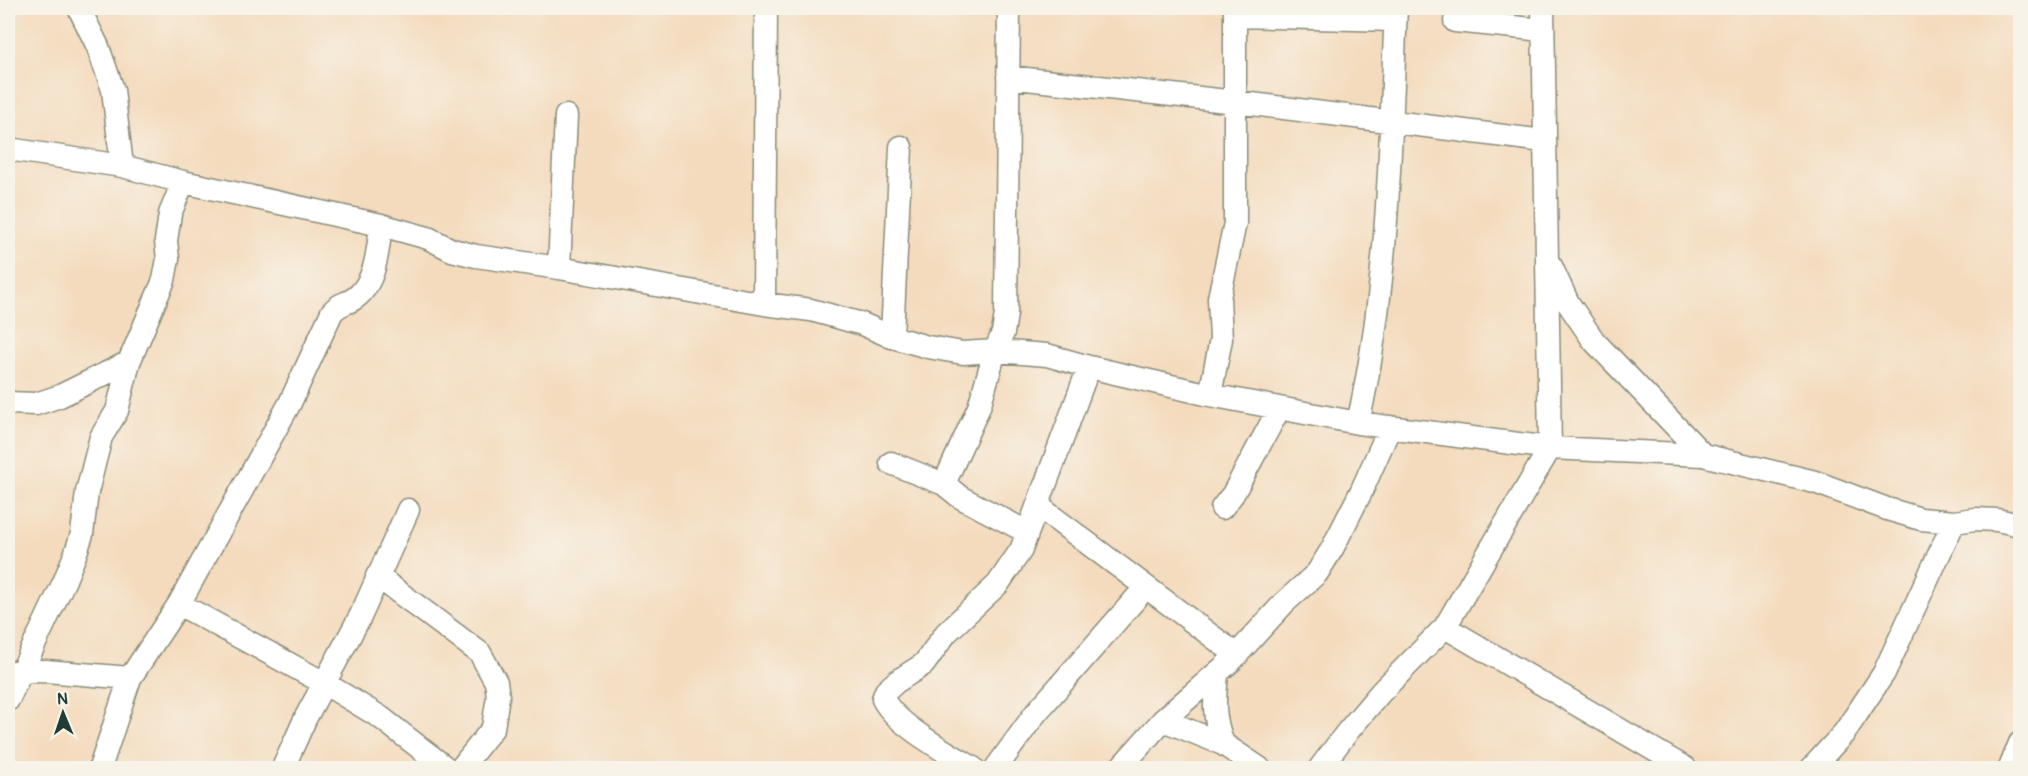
<svg xmlns="http://www.w3.org/2000/svg" width="2028" height="776" font-family="Pangolin,sans-serif">
  <style>
    .lines { fill: none; stroke-linecap: round; stroke-linejoin: round }
    .minor-casing { stroke: #8a8c79; stroke-width: 25 }
    .minor { stroke: #fff; stroke-width: 22 }
  </style>
  <rect width="100%" height="100%" fill="#f7f3e8"/>
  <filter id="ink" filterUnits="userSpaceOnUse"><feTurbulence type="fractalNoise" baseFrequency=".0167" numOctaves="2"/><feDisplacementMap in="SourceGraphic" scale="12" xChannelSelector="R" yChannelSelector="G"/><feConvolveMatrix kernelMatrix="1 2 1 2 8 2 1 2 1" color-interpolation-filters="sRGB"/></filter>
  <filter id="wash" filterUnits="userSpaceOnUse"><feTurbulence type="fractalNoise" baseFrequency=".008" numOctaves="4" result="noise"/><feDisplacementMap in="SourceGraphic" scale="24" xChannelSelector="R" yChannelSelector="G"/><feGaussianBlur stdDeviation="1.35" result="paint"/><feColorMatrix in="noise" values="0 0 0 0 0 0 0 0 0 0 0 0 0 0 0 0 0 1.4 0 .05"/><feComposite in="paint" operator="in"/></filter>
  <g filter="url(#wash)">
    <rect width="100%" height="100%" fill="#f4dbbe"/>
  </g>
  <g filter="url(#ink)">
    <g class="lines">
      <defs>
        <path id="minor" d="M79 8 98 47 113 90 122 166
          M1235 16 1395 20
          M1455 21 1543 30
          M1008 77 1236 102 1544 141
          M8 149 122 166 183 182 381 225 428 238 452 250 476 256 559 268 764 304 811 310 862 324 892 337 928 347 963 353 995 351 1047 355 1089 367 1210 395 1358 423 1550 448 1703 455 1815 482 1887 509 1921 519 1954 522 1975 519 1997 520 2020 525
          M1551 266 1568 303 1594 341 1703 455
          M559 268 566 116
          M764 304 766 8
          M892 337 901 147
          M1210 395 1221 339 1219 298 1235 223V8
          M8 403 36 404 60 396 129 362
          M1358 423C1389 287 1390 146 1396 8
          M891 463 944 484 960 497 1027 532
          M944 484 979 407 995 351 1003 333 1006 314 1009 8
          M1038 506 1237 655
          M1222 508 1233 494 1279 409
          M377 576 480 653 496 682 498 696 493 728 461 768
          M179 604 324 683 380 717 446 768
          M1445 627 1685 768
          M9 672 46 671 130 678
          M1217 674C1214 704 1213 716 1223 744
          M8 700 64 582 75 555 82 534 87 492 101 437 117 411 129 362 164 280 168 259 166 241 170 214 183 182
          M1163 720 1223 744 1259 768
          M100 768 130 678 179 604 290 403 332 312C340 303 343 305 352 300 376 286 378 249 381 225
          M283 768 306 717 361 615 408 510
          M973 768C948 753 896 725 883 699L886 691 896 682 924 664 946 633 998 584 1021 550 1089 367
          M996 768 1035 714 1146 587
          M1120 768 1163 720 1232 660 1284 603 1317 573 1332 549 1361 492 1390 427
          M1320 768 1348 731 1381 692 1445 627 1550 448 1543 8
          M1812 768 1844 733 1884 673 1954 522
          M2010 768 2020 743"/>
      </defs>
      <use href="#minor" class="minor-casing"/>
      <use href="#minor" class="minor"/>
    </g>
  </g>
  <rect width="2028" height="776" fill="none" stroke="#f7f3e8" stroke-width="30"/>
  <g transform="translate(63 713) rotate(358)" stroke="#f7f3e8" stroke-width="4.5" paint-order="stroke">
  <path d="M0-4.5L10 22L0 15L-10 22Z" fill="#1f3d34"/>
  <text y="-9" font-size="16" font-weight="bold" text-anchor="middle" fill="#1f3d34">N</text>
  </g>
</svg>
